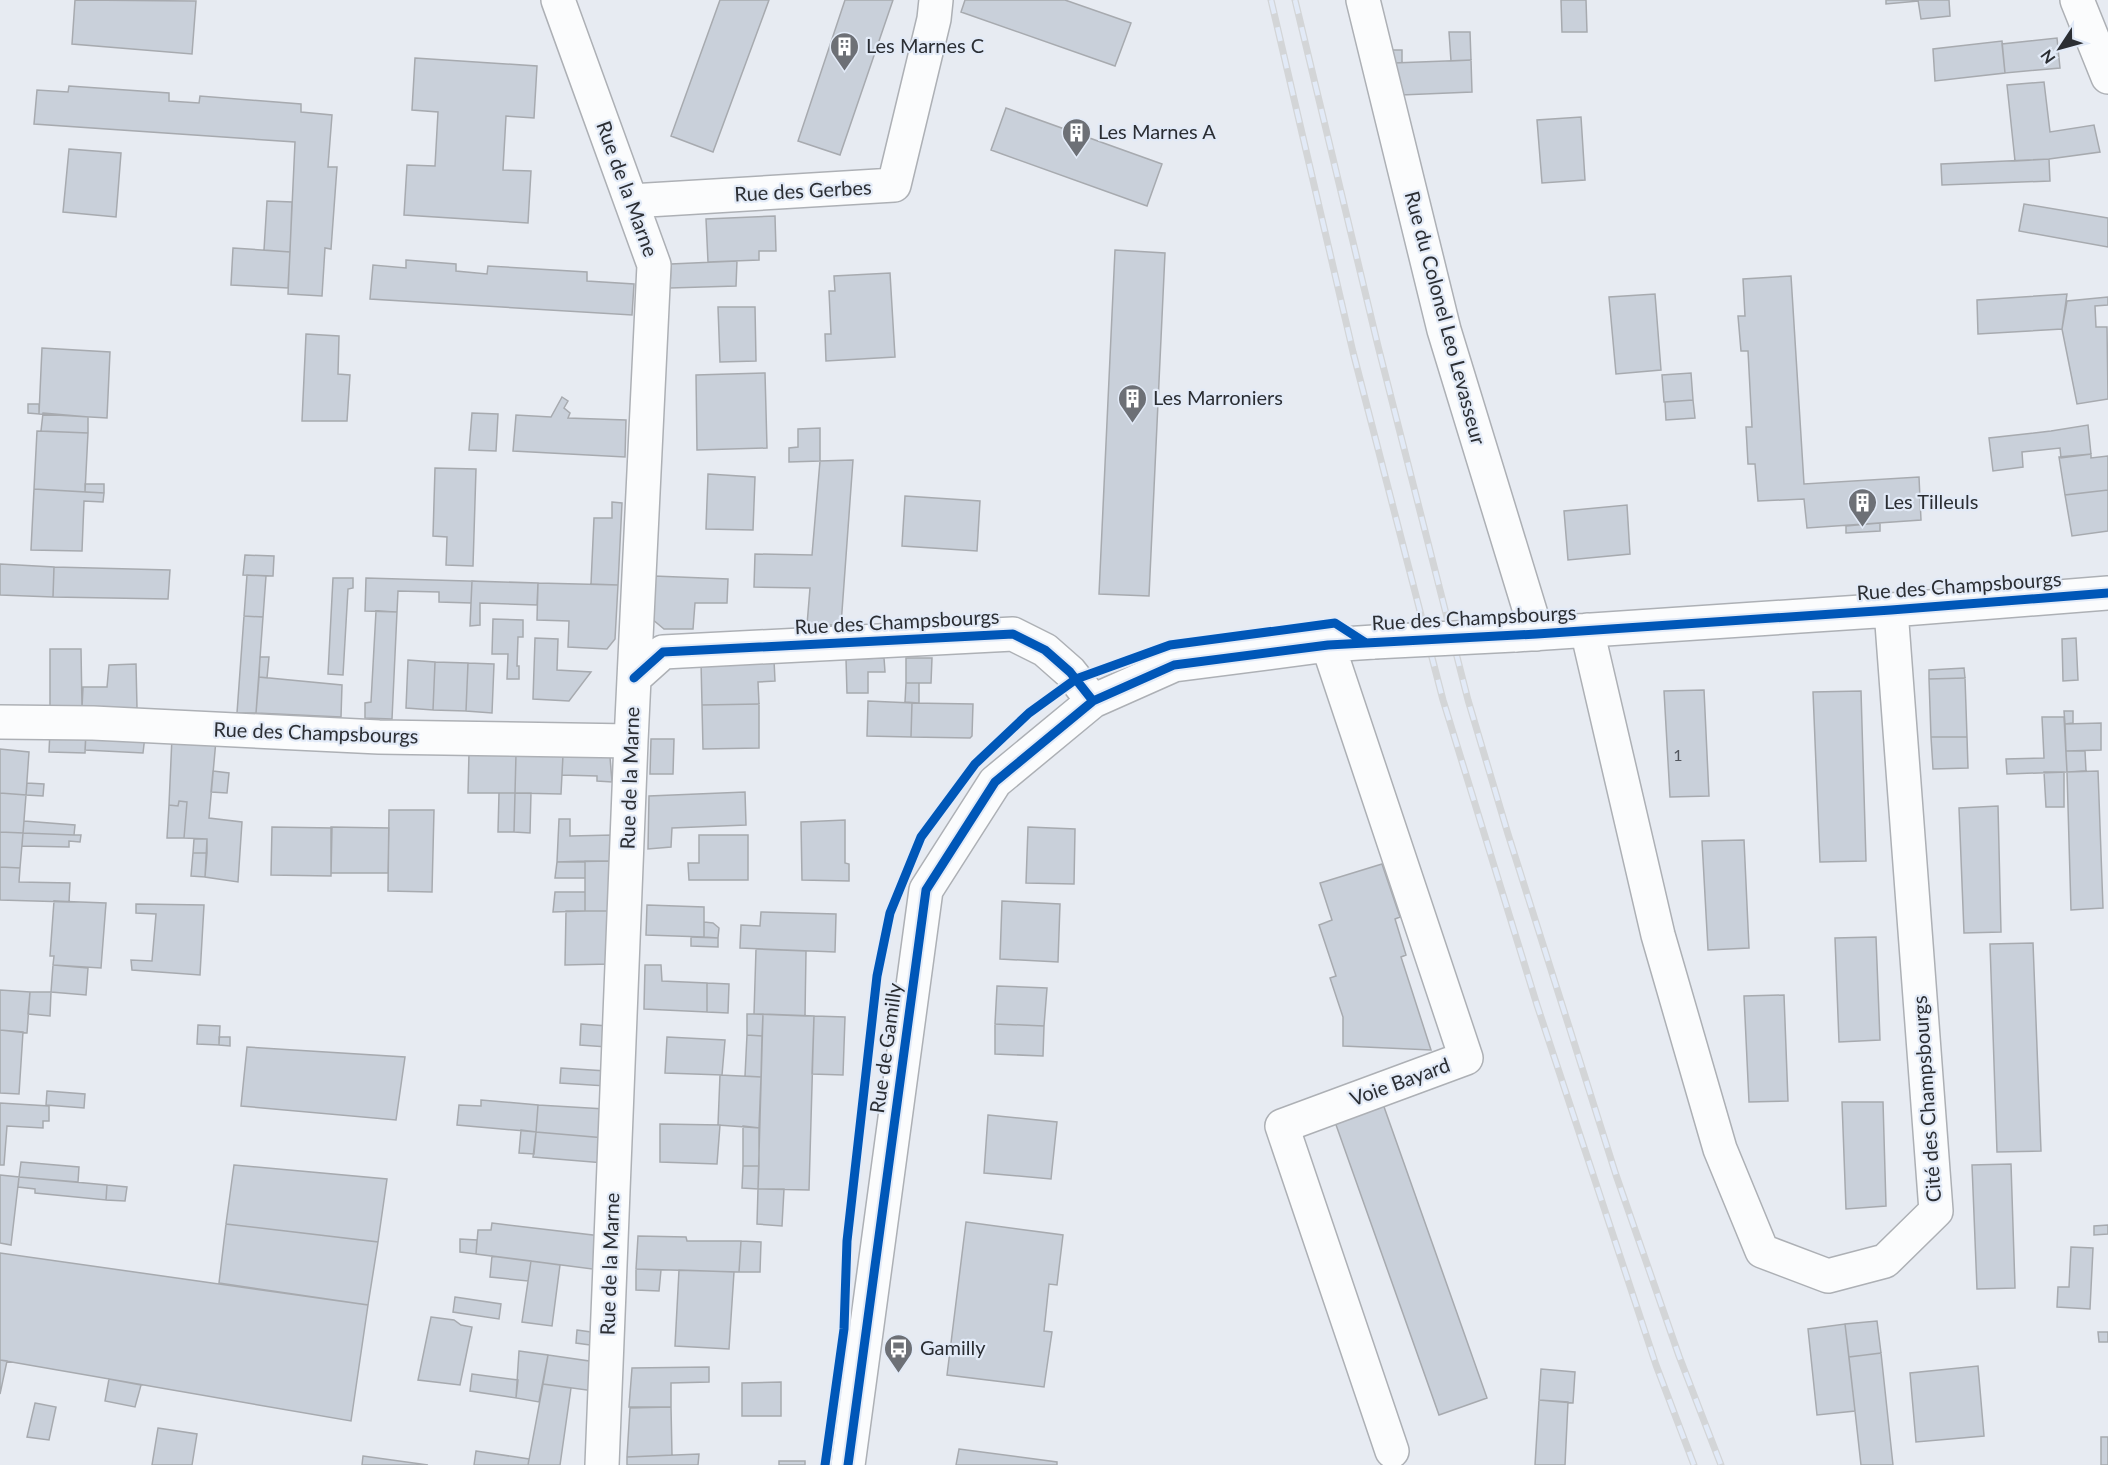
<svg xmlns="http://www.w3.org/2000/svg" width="2108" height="1465" font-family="Lato,sans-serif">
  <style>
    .building { fill: #c9d0da; stroke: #a7aaaf; stroke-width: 1.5 }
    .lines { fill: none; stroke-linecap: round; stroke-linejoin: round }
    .street-casing { stroke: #adb0b5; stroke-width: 36 }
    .street { stroke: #fbfcfd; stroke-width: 33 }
    .rail-casing { stroke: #d3d5d7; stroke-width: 7 }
    .rail { stroke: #e2eaf7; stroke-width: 4.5; stroke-dasharray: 14; stroke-linecap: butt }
    .street-bridge-casing { stroke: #adb0b5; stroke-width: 36; stroke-linecap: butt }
    .street-bridge { stroke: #fbfcfd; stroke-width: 33 }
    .cycleway-casing { stroke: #e2eaf7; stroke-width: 13 }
    .cycleway { stroke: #0057b8; stroke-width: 9 }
    .labels { text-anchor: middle; stroke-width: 4.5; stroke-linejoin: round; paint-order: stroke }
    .number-label { font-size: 16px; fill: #52565d }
    .poi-label { font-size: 20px; fill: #2b2e33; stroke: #e2eaf7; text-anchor: start }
    .street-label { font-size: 20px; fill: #2b2e33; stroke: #e2eaf7 }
  </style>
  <rect width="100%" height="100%" fill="#e7ebf2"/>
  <path class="building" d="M75 0 196 1 192 54 72 44Z
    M720 0H769L713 152 671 136Z
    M845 0H893L840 155 798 141Z
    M965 0H1065L1131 23 1115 66 961 12Z
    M1561 0H1586L1587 32H1562Z
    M1886 0H1918V1L1886 4Z
    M1918 0H1949L1950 16 1921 19Z
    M1449 32H1470L1471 60 1451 61Z
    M2057 38 2060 68 2005 73 2002 44Z
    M2002 41 2005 73 1935 81 1933 49Z
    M1392 50H1402V63H1394Z
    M415 58 537 66 534 118 506 116 503 170 531 171 528 223 404 215 407 165 435 166 438 112 412 110Z
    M1471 60 1472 92 1401 95 1394 63Z
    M2044 82 2050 132 2094 125 2100 152 2049 159 2015 161 2007 85Z
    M69 86 169 93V101L199 103 200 96 301 104V112L332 115 328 167H337L331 249 325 248 322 296 288 294 295 142 34 124 37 90 68 92Z
    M1006 108 1162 164 1147 206 991 150Z
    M1581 117 1585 180 1542 183 1537 120Z
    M69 149 121 153 116 217 63 212Z
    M2049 159 2050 181 1942 185 1941 164Z
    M267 201 292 202 290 252 264 250Z
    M2024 204 2108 218V247L2019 231Z
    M775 216 776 251H759V260L708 262 706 219Z
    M233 248 290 252 288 288 231 285Z
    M1115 250 1165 253 1149 596 1099 594Z
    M406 260 456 264V271L487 274 488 266 587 272V281L634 284 632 315 370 299 373 265 406 268Z
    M737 261 736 286 670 288 671 264Z
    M890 273 895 357 826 361 825 334H831L829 291H835L834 276Z
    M1791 276 1804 484 1919 477 1921 520 1807 528 1804 499 1758 501 1755 464H1748L1746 427H1752L1748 351H1741L1738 316H1745L1743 279Z
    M1655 294 1661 370 1616 374 1609 297Z
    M2067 294 2062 329 1978 334 1977 300Z
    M2108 297V305L2095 306 2096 327H2107L2108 399 2077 404 2062 329 2067 301Z
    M718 307H755L756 361 720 362Z
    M306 334 339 336 338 374 350 375 347 421H302Z
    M42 348 110 352 107 418 39 414Z
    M765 373 767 448 697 450 696 375Z
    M1691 373 1693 400 1664 402 1662 375Z
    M562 397 568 401 564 408 570 413 568 418 626 420 625 457 513 451 516 415 551 417Z
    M1693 400 1695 418 1666 420 1665 402Z
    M28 404H39V414L28 413Z
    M43 413 88 417V433L41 431Z
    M472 413 498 414 496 451 469 450Z
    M2088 425 2091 454 2061 458 2060 448 2022 452 2023 467 1993 471 1989 438 2051 431Z
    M820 428V461L789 462V448L798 447V429Z
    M37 431 88 433 85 492 34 489Z
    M2091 454V458L2108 456V490L2065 495 2059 457Z
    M853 460 841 625H807L810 588 754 587 755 554 812 555 820 461Z
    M435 468 476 469 473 566 446 565 447 537 433 536Z
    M708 474 755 477 753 530 706 529Z
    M85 484H104V493L85 492Z
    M34 489 104 493 103 502 84 501 82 551 31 550Z
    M2108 490V531L2072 536 2065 495Z
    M905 496 980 501 977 551 902 546Z
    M612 502 622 503 618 585 591 584 594 518H612Z
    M1627 505 1630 554 1568 560 1564 511Z
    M1880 523V531L1846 533V526Z
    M245 555 274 556 273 576 243 575Z
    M0 564 54 567 53 597 0 595Z
    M54 567 170 570 168 599 53 597Z
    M247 575 266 576 263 617 244 616Z
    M654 576 728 579 727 603H695L693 629H664L652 619Z
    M333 578H353V588L348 589 343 675 328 674Z
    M366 578 538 583 537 605 480 603V625L470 626 471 603 439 602V592L398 591 397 612 365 611Z
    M472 581 538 583 537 605 480 603V625L470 626Z
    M538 583 618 585 615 639 607 649 568 647 569 621 537 620Z
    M376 611 397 612 392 719 365 718V703L371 702Z
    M244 616 263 617 256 713H237Z
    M493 619 523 620V637H518L517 666H519V679H507L508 654H492Z
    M535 638 558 639 557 670 591 672 569 701 533 699Z
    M2076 638 2078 680 2063 681 2062 639Z
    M50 649H81L82 708 50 706Z
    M260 657H269L267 678 259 677Z
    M884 658 885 672H868V693H847L846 659Z
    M906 658H932L931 683H906Z
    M408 660 435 662 433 710 406 708Z
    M774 660 775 681 758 682 759 704 702 705 701 662Z
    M435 662 468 663 466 711 433 710Z
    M468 663 494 664 492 713 466 711Z
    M136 664 137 708H82L83 687H107L109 665Z
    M1964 668 1965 678 1929 679V670Z
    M259 677 342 685 341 717 256 713Z
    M1965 678 1967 737H1931L1929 679Z
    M906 683H919V703L905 702Z
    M1704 690 1709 796 1670 797 1664 691Z
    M1861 691 1866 861 1820 862 1813 692Z
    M868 701 912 703 911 737 867 736Z
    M912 703 973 704 972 736 970 738 911 737Z
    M759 704V748L703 749 702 705Z
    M2064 711H2073V723L2065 724Z
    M2042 717H2064L2067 772 2007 774 2006 759 2044 758Z
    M2101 723V750L2066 751 2065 724Z
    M50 731 86 732 85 753 49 752Z
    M86 732 145 736 143 753 85 750Z
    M172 737 216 740 209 818 242 822 238 882 205 877 207 839 184 838 187 802 179 801 178 806 169 805Z
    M1931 737H1967L1968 768 1933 769Z
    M651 739H674L673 774H650Z
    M0 749 29 752 26 795 0 793Z
    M2066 751H2085L2086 771 2067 772Z
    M469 753 516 754 515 793H468Z
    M516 754 563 755 561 794 515 793Z
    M563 755 610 757 612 782 597 781V776L562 775Z
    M213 771 229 773 227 793 211 792Z
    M2098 771 2103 908 2071 910 2067 772Z
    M2044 772H2064V807H2046Z
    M27 783 44 784 43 796 26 795Z
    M745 792 746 825 672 828 671 847 648 849 649 796Z
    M0 793 26 795 23 833 0 832Z
    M499 793H515L514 832H498Z
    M515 793H531L530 833 514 832Z
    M179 801 187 802 184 838H167L169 805 178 806Z
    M1998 806 2001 932 1964 933 1959 808Z
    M389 810H434L432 892 388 891Z
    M559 819H570V836L613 835 612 861 557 862Z
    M845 820V863L849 864V881L802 880 801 822Z
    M24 821 75 825 74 835 23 833Z
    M272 827 332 828 331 876 271 875Z
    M331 827 389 828 388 873H331Z
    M1028 827 1075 829 1074 884 1026 883Z
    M0 832 23 833 20 868 0 867Z
    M23 833 74 835H81L80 842 69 841V847L22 846Z
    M699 835H748V880H689L688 863H699Z
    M194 839H207V853H193Z
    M1744 840 1749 948 1708 950 1702 841Z
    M193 853H207L205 877 191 876Z
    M585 861V878H555L557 862Z
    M585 861H612L611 911H585Z
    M1382 864 1400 917 1395 919 1406 955 1401 957 1431 1050 1343 1046V1017L1330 978 1336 976 1319 925 1332 920 1320 883Z
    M0 867 20 868 19 882 70 883 69 902 0 900Z
    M555 892H585V911L553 912Z
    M54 901 106 903 101 968 53 965 54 956H50Z
    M1002 901 1060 904 1058 962 1000 959Z
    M136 904 204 905 200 975 132 970 131 960 152 961 156 914 136 913Z
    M647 905 704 907V937L646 935Z
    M566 911H611L610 964 565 965Z
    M761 912 836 914 835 952 740 948 741 925 760 926Z
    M704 922 713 923 719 928 718 938 704 937Z
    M691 937 718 938V947L691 946Z
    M1876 937 1880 1040 1839 1042 1835 938Z
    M2033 943 2041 1151 1997 1152 1990 944Z
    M756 949 806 951 805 1016 754 1014Z
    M53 965 88 968 86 995 51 992Z
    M645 965H661L662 981 707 983V1012L644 1009Z
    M707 983 729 984 728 1013 707 1012Z
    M997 986 1047 988 1044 1026 995 1024Z
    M0 990 30 992 27 1033 0 1030Z
    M30 992H51L50 1016 28 1014Z
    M1784 995 1788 1101 1749 1102 1744 996Z
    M747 1014H763L762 1036 747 1035Z
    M763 1014 814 1016 809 1190 758 1189Z
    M814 1016 845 1017 843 1075 812 1074Z
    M581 1024 608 1026 607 1047 580 1045Z
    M995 1024 1044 1026 1043 1056 995 1054Z
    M198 1025 220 1026 219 1045 197 1044Z
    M0 1030 23 1032 19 1094 0 1093Z
    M747 1035 762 1036 761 1077 745 1076Z
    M219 1037H230V1046L219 1045Z
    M667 1037 725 1040 722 1075 665 1073Z
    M247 1047 405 1057 396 1120 241 1106Z
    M561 1068 606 1071V1086L560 1083Z
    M720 1075 761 1077 759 1128 718 1125Z
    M47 1091 85 1094 84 1108 46 1105Z
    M481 1100 538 1105 536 1132 457 1125 459 1105 481 1106Z
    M1842 1102H1883L1886 1206 1846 1209Z
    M0 1103 49 1106V1121H43V1128L7 1126 4 1165H0Z
    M1383 1104 1487 1398 1439 1415 1335 1122Z
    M538 1105 605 1109V1138L536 1132Z
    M988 1115 1057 1122 1051 1179 984 1173Z
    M660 1124 720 1125 717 1164 660 1162Z
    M743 1126 759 1128V1166H743Z
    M521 1130 536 1132 534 1154 519 1153Z
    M536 1132 605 1138 604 1163 533 1157Z
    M21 1162 79 1167 78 1182 19 1177Z
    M2011 1164 2015 1288 1977 1289 1972 1165Z
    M234 1165 387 1179 378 1242 226 1224Z
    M743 1166H759L758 1189 742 1188Z
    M0 1175 19 1177 11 1245 0 1243Z
    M19 1177 107 1185 106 1200 35 1193V1189L18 1187Z
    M107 1185 127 1187 125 1201 106 1200Z
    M758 1189H784L782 1226 757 1224Z
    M966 1222 1063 1235 1057 1285 1049 1284 1044 1331 1052 1332 1044 1387 947 1375Z
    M492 1223 601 1236 600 1270 476 1254 478 1230H491Z
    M226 1224 378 1242 368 1305 219 1283Z
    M2108 1225V1234L2094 1235V1226Z
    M638 1236 686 1237 687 1241H741L739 1272 636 1269Z
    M460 1239 477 1240 476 1254 460 1252Z
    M741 1241 761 1242 760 1272H739Z
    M2071 1247 2093 1248 2090 1309 2057 1307 2058 1287H2069Z
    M0 1253 368 1305 351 1421 0 1360Z
    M492 1256 531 1261 528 1281 490 1277Z
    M531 1261 560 1265 552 1326 522 1322Z
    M636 1269 661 1270 659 1291 636 1290Z
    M679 1270 734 1272 729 1349 675 1346Z
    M455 1297 501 1304 499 1319 453 1312Z
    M431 1317 454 1320 461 1325 472 1327 460 1385 418 1380Z
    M1877 1321 1881 1353 1849 1357 1845 1324Z
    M1845 1324 1855 1411 1817 1415 1808 1329Z
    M577 1330 598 1333 597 1346 576 1343Z
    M2098 1332H2108V1342H2099Z
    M519 1351 548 1355 539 1402 516 1398Z
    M1881 1353 1893 1465H1861L1849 1357Z
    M548 1355 596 1362 594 1391 543 1384Z
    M0 1360 7 1361 0 1394Z
    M1978 1366 1984 1436 1916 1442 1910 1373Z
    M709 1367V1382L671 1383V1407H629L632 1368Z
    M1541 1369 1575 1372 1573 1403 1539 1400Z
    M472 1374 518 1380 516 1398 470 1391Z
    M109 1379 141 1385 135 1407 105 1401Z
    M781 1382V1416H742V1383Z
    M543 1384 571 1388 560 1465H528Z
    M1539 1400 1568 1402 1565 1465H1535Z
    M35 1403 56 1407 49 1440 27 1437Z
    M671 1407 672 1455 627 1457 630 1408Z
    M158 1428 197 1434 192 1465H152Z
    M2101 1437H2108V1465H2101Z
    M959 1449 1057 1462V1465H956Z
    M476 1451 529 1459 528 1465H474Z
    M699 1454 698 1465H627V1457Z
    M363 1456 428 1465H362Z
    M779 1461H805V1465H779Z"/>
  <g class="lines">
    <defs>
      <path id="street" d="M558 0 654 265 631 741 602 1465
        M1363 0 1444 330 1537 634
        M2077 0 2108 77
        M631 201 894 185 934 19 936 0
        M1587 630 1658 935 1720 1149 1762 1251 1828 1276 1885 1261 1936 1211 1891 610
        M1516 635 1891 610 2108 593
        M1328 645 1466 1058 1282 1126 1392 1451
        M634 678 663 652 1013 634 1045 650 1070 672 1093 701
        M0 722 93 723 379 737 631 741
        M848 1465 926 890 995 782 1093 701 1174 665 1328 645 1374 642"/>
    </defs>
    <use href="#street" class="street-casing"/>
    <use href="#street" class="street"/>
    <defs>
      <path id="rail" d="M1271 0 1353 352 1443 700 1537 1005 1656 1365 1694 1465
        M1295 0 1378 346 1468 700 1508 834 1616 1175 1679 1356 1721 1465"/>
    </defs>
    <use href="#rail" class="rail-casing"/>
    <use href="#rail" class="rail"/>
    <defs>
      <path id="street-bridge" d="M1374 642 1514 635"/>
    </defs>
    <use href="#street-bridge" class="street-bridge-casing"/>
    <use href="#street-bridge" class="street-bridge"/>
    <defs>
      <path id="cycleway" d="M634 678 663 652 1013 634 1045 650 1070 672 1093 701
        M825 1465 844 1329 847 1241 877 976 890 913 921 837 975 764 1029 713 1076 679 1170 645 1335 623 1366 643
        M848 1465 926 890 995 782 1093 701 1174 665 1328 645 1537 634 1891 610 2108 593"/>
    </defs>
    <use href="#cycleway" class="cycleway-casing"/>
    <use href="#cycleway" class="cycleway"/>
  </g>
  <defs>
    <symbol id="building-pin" viewBox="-11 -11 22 30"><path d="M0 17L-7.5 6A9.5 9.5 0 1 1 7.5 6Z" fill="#6d7076" stroke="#e2eaf7"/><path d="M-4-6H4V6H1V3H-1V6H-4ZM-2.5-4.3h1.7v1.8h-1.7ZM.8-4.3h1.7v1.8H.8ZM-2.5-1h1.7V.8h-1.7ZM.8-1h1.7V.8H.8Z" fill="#fff"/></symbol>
    <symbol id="bus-pin" viewBox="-11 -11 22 30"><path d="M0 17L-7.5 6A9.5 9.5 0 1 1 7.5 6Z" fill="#6d7076" stroke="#e2eaf7"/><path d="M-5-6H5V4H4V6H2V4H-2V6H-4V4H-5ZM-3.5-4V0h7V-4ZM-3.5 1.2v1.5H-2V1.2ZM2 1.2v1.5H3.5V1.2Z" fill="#fff"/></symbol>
  </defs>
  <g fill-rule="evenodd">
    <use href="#building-pin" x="828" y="30" width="33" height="45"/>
    <use href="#building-pin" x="1060" y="116" width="33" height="45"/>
    <use href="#building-pin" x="1116" y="382" width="33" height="45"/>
    <use href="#building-pin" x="1846" y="486" width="33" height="45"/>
    <use href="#bus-pin" x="882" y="1332" width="33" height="45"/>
  </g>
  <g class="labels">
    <g class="number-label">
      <text x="1678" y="761">1</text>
    </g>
    <g class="poi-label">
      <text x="866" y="53">Les Marnes C</text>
      <text x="1098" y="139">Les Marnes A</text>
      <text x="1153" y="405">Les Marroniers</text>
      <text x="1884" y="509">Les Tilleuls</text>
      <text x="920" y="1355">Gamilly</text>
    </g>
    <g class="street-label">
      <text transform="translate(627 189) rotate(70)" y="7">Rue de la Marne</text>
      <text transform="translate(803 191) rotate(-3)" y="7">Rue des Gerbes</text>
      <text transform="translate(1445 318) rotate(75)" y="7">Rue du Colonel Leo Levasseur</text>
      <text transform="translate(1959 586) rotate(-4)" y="7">Rue des Champsbourgs</text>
      <text transform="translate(1474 618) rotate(-3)" y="7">Rue des Champsbourgs</text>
      <text transform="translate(897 622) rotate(-3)" y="7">Rue des Champsbourgs</text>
      <text transform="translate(316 733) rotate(2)" y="7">Rue des Champsbourgs</text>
      <text transform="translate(630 778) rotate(-88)" y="7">Rue de la Marne</text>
      <text transform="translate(886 1048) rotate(-82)" y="7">Rue de Gamilly</text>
      <text transform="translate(1400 1082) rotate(-20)" y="7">Voie Bayard</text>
      <text transform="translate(1927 1099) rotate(-94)" y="7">Cité des Champsbourgs</text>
      <text transform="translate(610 1264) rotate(-88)" y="7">Rue de la Marne</text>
    </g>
  </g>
  <g transform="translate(2060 48) rotate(234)" stroke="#e2eaf7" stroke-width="4.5" paint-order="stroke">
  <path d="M0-4.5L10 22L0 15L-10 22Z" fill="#2b2e33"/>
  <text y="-9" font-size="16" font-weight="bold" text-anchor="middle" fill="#2b2e33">N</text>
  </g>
</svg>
